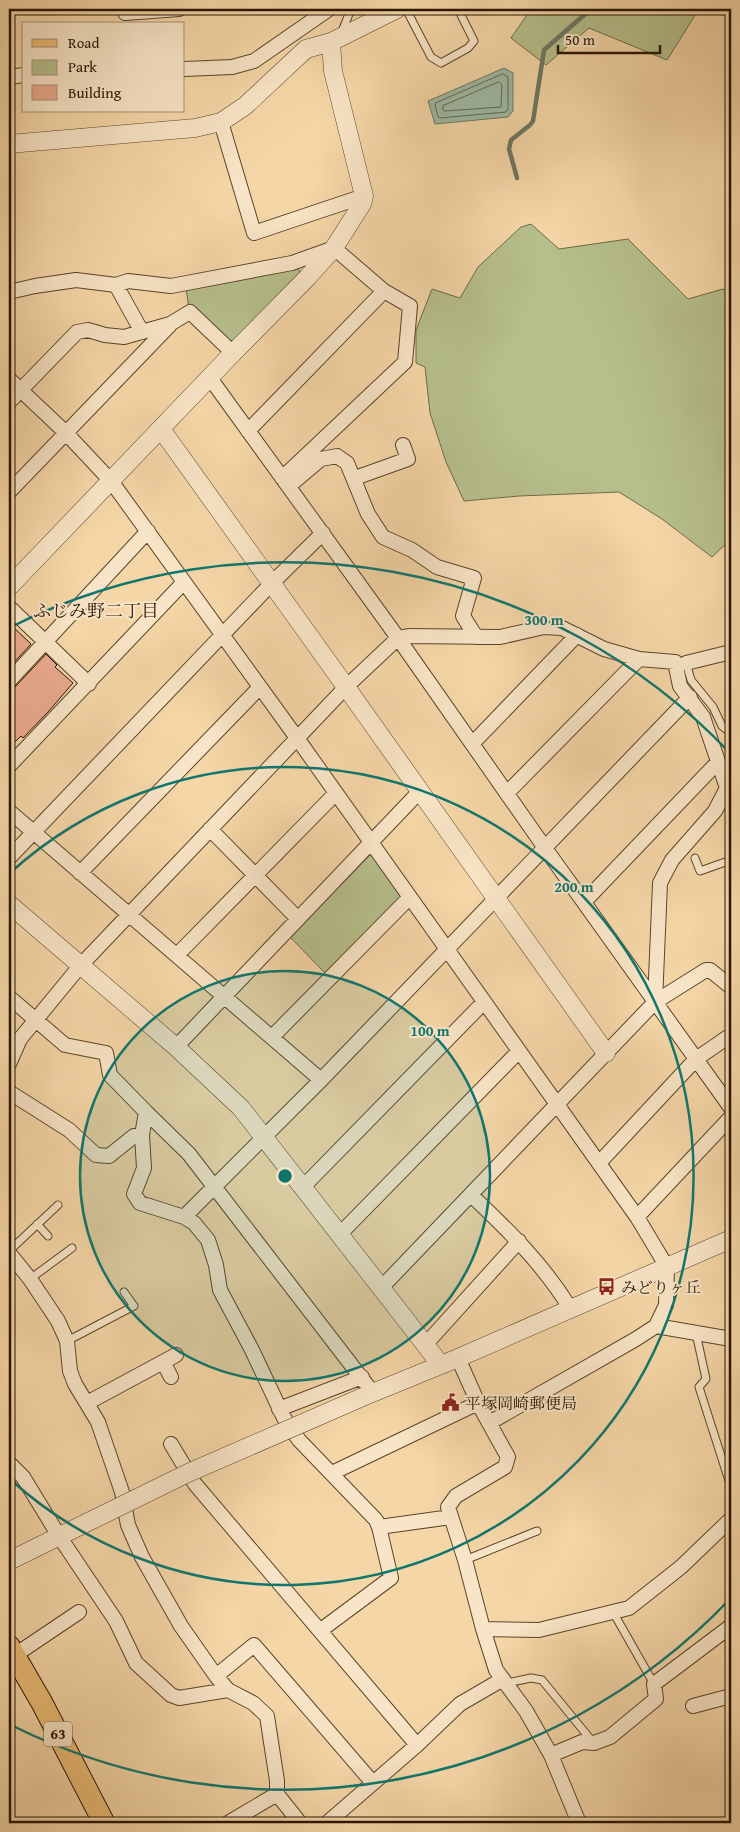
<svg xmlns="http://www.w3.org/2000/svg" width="740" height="1832" font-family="'Gentium Book Plus','Noto Serif JP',serif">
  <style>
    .green { fill: #b6bf8c; stroke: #6e6a46 }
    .water { fill: #9db9a4; stroke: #6d7762 }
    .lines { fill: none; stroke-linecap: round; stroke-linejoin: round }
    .shore { stroke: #626752; stroke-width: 1 }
    .stream { stroke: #6d7762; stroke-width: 4.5 }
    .building { fill: #e9a98e; stroke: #261500 }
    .service-casing { stroke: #5a452a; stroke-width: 9 }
    .minor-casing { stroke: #5a452a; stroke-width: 16 }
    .tertiary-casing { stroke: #5a452a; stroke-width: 19 }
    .primary-casing { stroke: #261500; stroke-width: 23 }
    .service { stroke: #f8e4c6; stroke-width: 7 }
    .minor { stroke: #f8e4c6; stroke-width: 14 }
    .tertiary { stroke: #f8e4c6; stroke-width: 18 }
    .primary { stroke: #eabb74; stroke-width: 21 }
    .tertiary-bridge-casing { stroke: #5a452a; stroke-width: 19; stroke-linecap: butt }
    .tertiary-bridge { stroke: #f8e4c6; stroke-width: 18 }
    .ring { fill: none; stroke: #0f766e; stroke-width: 2.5 }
    .labels { text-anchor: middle; stroke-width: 4; stroke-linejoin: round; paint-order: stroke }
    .shield { fill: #f8e4c6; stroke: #65533b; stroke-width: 1 }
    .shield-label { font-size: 15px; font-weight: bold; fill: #261500 }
    .poi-label { font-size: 16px; fill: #261500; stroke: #f8e4c6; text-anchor: start }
    .neighbourhood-label { font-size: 18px; fill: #261500; stroke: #f8e4c6 }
    .centre { fill: #0f766e; stroke: #f8e4c6; stroke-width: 2.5 }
    .ring-label { font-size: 15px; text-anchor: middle; font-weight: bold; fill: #0f766e; stroke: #f8e4c6; stroke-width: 4; stroke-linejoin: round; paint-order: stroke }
  </style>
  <rect width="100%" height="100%" fill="#f5d6a7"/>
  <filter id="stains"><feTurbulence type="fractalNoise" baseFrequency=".004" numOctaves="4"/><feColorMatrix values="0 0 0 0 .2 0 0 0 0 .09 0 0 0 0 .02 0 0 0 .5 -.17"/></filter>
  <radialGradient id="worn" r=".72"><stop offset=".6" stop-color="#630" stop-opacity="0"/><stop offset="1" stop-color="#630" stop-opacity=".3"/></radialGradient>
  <path class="green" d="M531 9H699L667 60 589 28 546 65 511 38Z
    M531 224 559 249 628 239 688 299 723 289 731 292V539L712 557 662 519 619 492 519 496 464 501 446 462 430 413 425 367 416 363V330L432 289 460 298 478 267 521 227Z
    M298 264 300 275 237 339 227 342 189 309 186 288Z
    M371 854 401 892 400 897 327 975 290 937Z"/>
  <path class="water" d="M504 68 513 73V111L508 117 435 124 428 101Z"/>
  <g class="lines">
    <path class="shore" d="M503 74 508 77V109L506 112 440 118 438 117 435 105 436 103Z
      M499 82 502 85 501 107 445 111 443 110V106Z"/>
    <path class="stream" d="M517 178 509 149 511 140 530 125 533 121 544 50 591 9"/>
  </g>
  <path class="building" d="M9 623 31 644 9 668Z
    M46 654 57 665 55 667 73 683 48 712 23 738 21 736 9 748V690L15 687Z"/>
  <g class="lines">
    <defs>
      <path id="service" d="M406 9 431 57 441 63 468 48 474 41 458 9
        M341 34 351 9
        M684 663H686L691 680 713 707 722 726 731 733
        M695 858 700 871 731 860
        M37 1224 48 1236
        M9 1251 58 1205
        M30 1279 72 1248
        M696 1333 706 1379 699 1387 731 1487
        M67 1341 134 1306 124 1292
        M465 1560 537 1531
        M613 1612 654 1684
        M507 1683 531 1678 542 1680 592 1741"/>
      <path id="minor" d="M126 9 125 13 179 9
        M184 69 232 67 254 61 329 9
        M9 77 24 75
        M221 122 254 233 364 196
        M116 285 142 332
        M9 292 35 286 76 280 116 285 128 281 171 286 292 263 334 248 384 291 410 306 405 362 282 478
        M210 378 398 638 545 848 731 1108
        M9 379 65 432 111 481 297 738 637 1217 667 1267 666 1305 656 1326 636 1339 489 1423
        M9 402 77 332 88 330 105 335 124 337 170 324 190 312 233 353
        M248 431 384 291
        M355 478 408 459 403 445
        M289 486 321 459 337 456 347 463 368 514 383 537 412 550 437 567 474 578 463 616 476 637
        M9 492 170 325
        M9 607 89 684
        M686 663 731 652
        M9 681 148 531
        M472 744 577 635
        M9 766 184 582
        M507 793 639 659
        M9 811 321 1080
        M210 829 298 919
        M9 858 272 583 323 533
        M80 873 260 687
        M584 902 718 762
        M177 955 336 793
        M9 997 65 1045 106 1053 110 1075 146 1112 189 1154 373 1393
        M272 1037 410 897
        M176 1047 420 791
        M9 1064 20 1039 80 966 346 687 398 638 410 636 500 637 544 627 562 628 604 649 639 659 675 662 680 686 703 717 727 788 715 811 672 860 660 883 655 1002
        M9 1092 69 1130 96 1155 109 1156 134 1136 142 1135
        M146 1112 142 1135 144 1168 134 1194 140 1203 184 1217 194 1223 208 1240 216 1265 220 1290 252 1350 284 1418 299 1440 376 1520 379 1527 391 1578 321 1630
        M599 1163 696 1059 731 1035
        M303 1187 484 1002
        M471 1195C508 1230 543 1264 570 1308
        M184 1217 321 1080 690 697
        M637 1217 731 1117
        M340 1234 519 1051
        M9 1253 30 1279 58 1321 67 1341 70 1371 75 1384 98 1422 122 1492 128 1525 142 1557 181 1626 216 1676 228 1690 253 1703 267 1716 277 1781V1794L300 1823
        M381 1288 655 1002 706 970H710L731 987
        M656 1326 731 1339
        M425 1345 519 1241
        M458 1358 478 1403 508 1457 505 1467 456 1496 448 1507 465 1560 483 1629 496 1670 526 1711 551 1755 579 1823
        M163 1362 171 1377
        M87 1403 176 1355
        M279 1409 362 1377
        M171 1444 195 1484 417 1745
        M9 1463 23 1477 59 1536 116 1621 136 1663 171 1695 179 1698 228 1690
        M332 1473 478 1403
        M379 1527 451 1517
        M483 1629 539 1630 629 1608 681 1567 731 1519
        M15 1655 79 1612
        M216 1676 254 1645 373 1783
        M693 1706 731 1696
        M551 1755 582 1742 594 1743 610 1737 656 1699 654 1684 731 1626
        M228 1823 277 1794
        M327 1823 417 1745 460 1704 503 1679"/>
      <path id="tertiary" d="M9 144 195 128 221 122 245 106 306 49 331 42 397 9
        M161 429 346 687 606 1053
        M9 587 233 353 307 278 334 248 362 204 364 196 333 71 331 42
        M9 904 176 1047 241 1108 441 1365
        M365 1396 458 1358 731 1239
        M9 1561 84 1524"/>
      <path id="primary" d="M9 1646 42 1703 104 1823"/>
    </defs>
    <use href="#service" class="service-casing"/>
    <use href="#minor" class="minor-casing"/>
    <use href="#tertiary" class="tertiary-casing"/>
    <use href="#primary" class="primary-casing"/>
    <use href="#service" class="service"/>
    <use href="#minor" class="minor"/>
    <use href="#tertiary" class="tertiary"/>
    <use href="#primary" class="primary"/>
    <defs>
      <path id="tertiary-bridge" d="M84 1524 188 1473 365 1396"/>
    </defs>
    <use href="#tertiary-bridge" class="tertiary-bridge-casing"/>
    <use href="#tertiary-bridge" class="tertiary-bridge"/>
  </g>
  <circle cx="285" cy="1176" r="205" fill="#0f766e" fill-opacity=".12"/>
  <g class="ring">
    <circle cx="285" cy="1176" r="205"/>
    <path d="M11 872A409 409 0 1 1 11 1480"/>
    <path d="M730 1599A614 614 0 0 1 11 1725M11 627A614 614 0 0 1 730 753"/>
  </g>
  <defs>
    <symbol id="bus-bare" viewBox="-9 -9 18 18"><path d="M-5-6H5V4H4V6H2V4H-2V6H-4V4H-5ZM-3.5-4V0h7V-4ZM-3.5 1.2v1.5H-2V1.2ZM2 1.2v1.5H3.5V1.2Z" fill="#8f2418" stroke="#f8e4c6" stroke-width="2.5" paint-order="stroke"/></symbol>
    <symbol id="civic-bare" viewBox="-9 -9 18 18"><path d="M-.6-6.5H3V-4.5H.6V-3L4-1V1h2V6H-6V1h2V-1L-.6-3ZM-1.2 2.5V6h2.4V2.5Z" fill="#8f2418" stroke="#f8e4c6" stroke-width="2.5" paint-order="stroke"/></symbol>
  </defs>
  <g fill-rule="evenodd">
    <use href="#bus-bare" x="594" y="1274" width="25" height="25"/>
    <use href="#civic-bare" x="438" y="1390" width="25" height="25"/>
  </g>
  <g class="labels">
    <rect class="shield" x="44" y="1721.5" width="28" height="25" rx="4"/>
    <g class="shield-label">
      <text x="58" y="1739">63</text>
    </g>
    <g class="poi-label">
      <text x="621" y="1293">みどりヶ丘</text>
      <text x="465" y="1409">平塚岡崎郵便局</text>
    </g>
    <g class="neighbourhood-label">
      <text x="96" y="617">ふじみ野二丁目</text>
    </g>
  </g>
  <circle cx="285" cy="1176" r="8" class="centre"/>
  <g class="ring-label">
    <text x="544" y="625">300 m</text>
    <text x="574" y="892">200 m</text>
    <text x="430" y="1036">100 m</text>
  </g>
  <rect width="740" height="1832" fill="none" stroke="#f5d6a7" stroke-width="30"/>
  <rect x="10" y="10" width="720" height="1812" fill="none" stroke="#261500" stroke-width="2.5"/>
  <rect x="15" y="15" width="710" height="1802" fill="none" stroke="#261500"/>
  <rect x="22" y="22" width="162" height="90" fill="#f8e4c6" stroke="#a49177"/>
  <rect x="32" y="39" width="25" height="8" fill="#eabb74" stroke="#a49177"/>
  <text x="68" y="48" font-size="15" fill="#261500">Road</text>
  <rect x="32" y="60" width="25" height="15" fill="#b6bf8c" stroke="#a49177"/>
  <text x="68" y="72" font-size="15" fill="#261500">Park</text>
  <rect x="32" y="85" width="25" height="15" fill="#e9a98e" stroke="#a49177"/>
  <text x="68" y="98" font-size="15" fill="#261500">Building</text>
  <path d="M558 45v8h102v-8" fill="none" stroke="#261500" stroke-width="2.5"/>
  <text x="565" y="45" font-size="15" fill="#261500" stroke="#f8e4c6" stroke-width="4" paint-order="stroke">50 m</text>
  <rect width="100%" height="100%" filter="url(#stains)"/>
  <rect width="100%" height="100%" fill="url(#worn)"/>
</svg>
